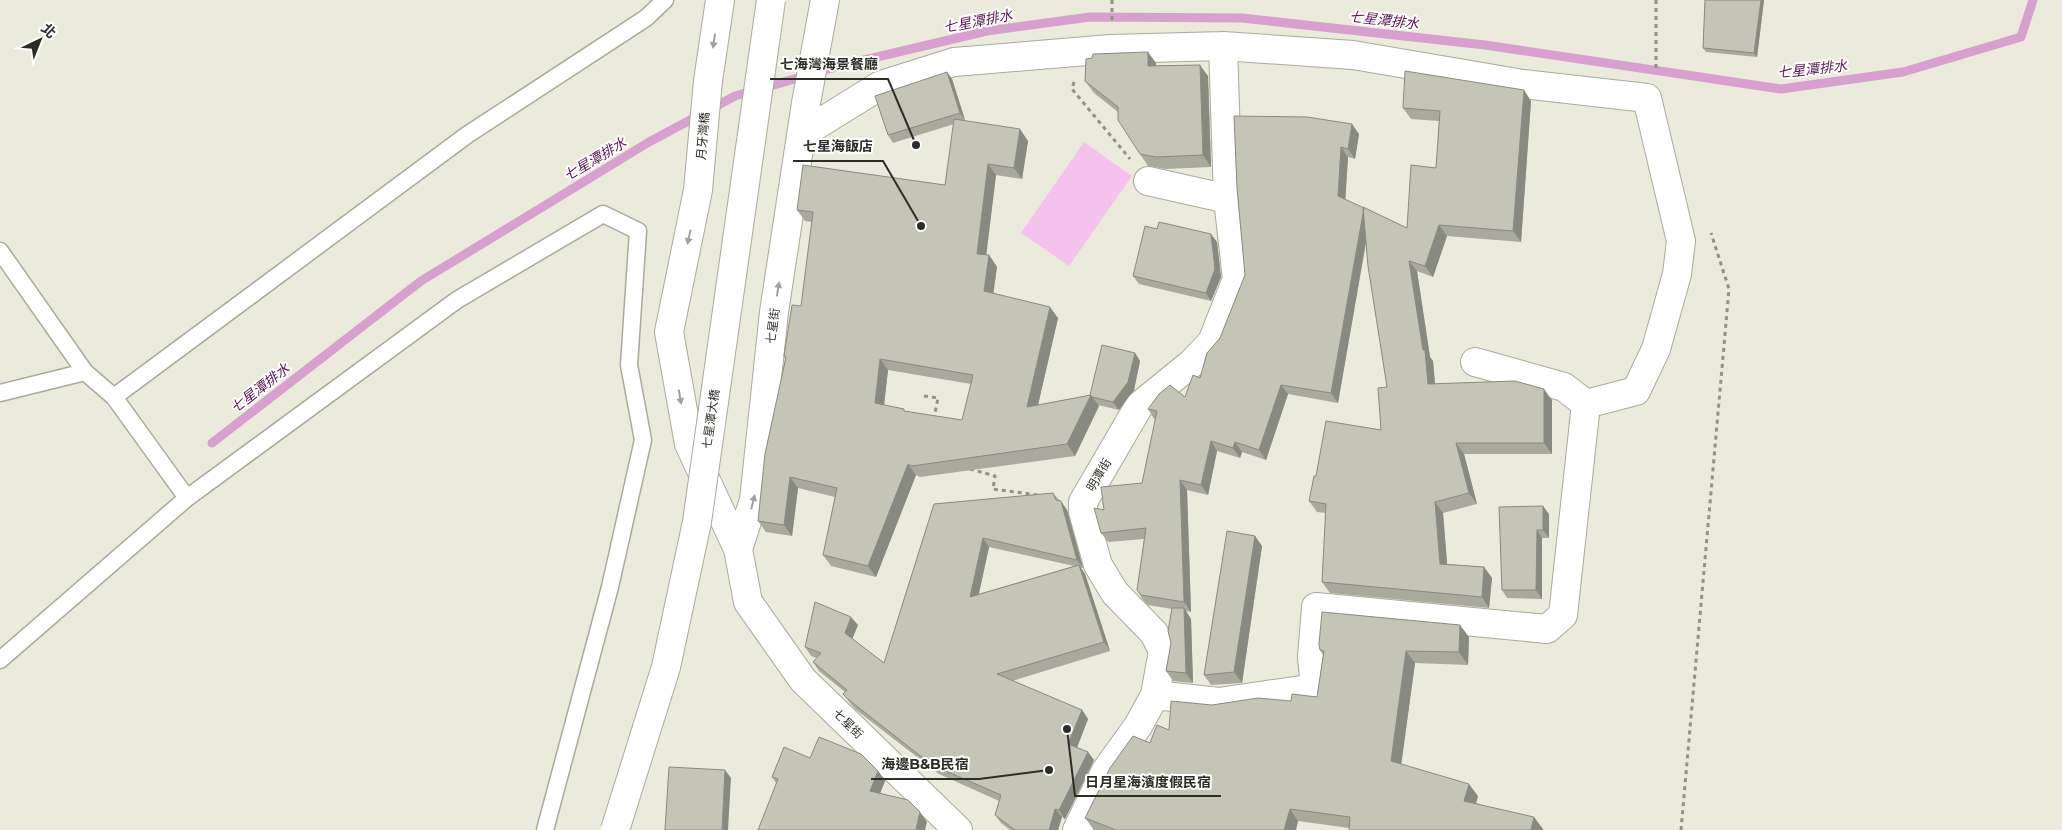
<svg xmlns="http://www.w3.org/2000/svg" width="2062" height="830" font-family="Montserrat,'Noto Sans TC',sans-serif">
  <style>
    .green { fill: #f4c2ed }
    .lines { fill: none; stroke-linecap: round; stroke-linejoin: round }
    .stream { stroke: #d8a0d0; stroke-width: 9 }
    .lane-casing { stroke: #aaaa9b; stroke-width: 19 }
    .street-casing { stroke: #aaaa9b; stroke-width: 30 }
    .path { stroke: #919186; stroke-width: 3; stroke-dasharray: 4 4; stroke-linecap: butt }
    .lane { stroke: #fff; stroke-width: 16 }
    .street { stroke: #fff; stroke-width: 28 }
    .secondary-bridge-casing { stroke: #aaaa9b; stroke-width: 30; stroke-linecap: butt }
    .secondary-bridge { stroke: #fff; stroke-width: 28 }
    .wall { fill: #a9a99c; fill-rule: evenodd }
    .shaded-wall { fill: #898a7f }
    .building { fill: #c4c5b5; stroke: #898a7f; fill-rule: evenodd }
    .oneway { fill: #a0a09e }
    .labels { text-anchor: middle; stroke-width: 4; stroke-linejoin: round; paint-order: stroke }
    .street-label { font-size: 12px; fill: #2d2d27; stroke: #fff }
    .water-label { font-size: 14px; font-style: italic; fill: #581753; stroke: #fff }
    .leader { fill: none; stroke: #2d2d27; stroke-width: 2 }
    .callout-dot { fill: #2d2d27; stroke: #fff; stroke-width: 2 }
    .callout-label { font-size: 14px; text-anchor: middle; font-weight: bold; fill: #2d2d27; stroke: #fff; stroke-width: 4; stroke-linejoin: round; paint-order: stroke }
  </style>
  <rect width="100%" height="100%" fill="#ebebdb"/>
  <path class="green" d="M1084 142 1132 176 1069 266 1021 233Z"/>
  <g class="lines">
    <path class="stream" d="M212 443 421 281 649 142 735 96 843 65 987 31 1090 17 1242 18 1485 45 1781 89 1903 72 2021 37 2033 0"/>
    <defs>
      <path id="lane" d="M0 251 85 372 114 397 187 498 457 300 603 214 638 231 629 365 643 440 610 587 545 830
        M0 393 85 372
        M114 397 467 135 646 18 665 0
        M0 660 187 498"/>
      <path id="street" d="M720 0 708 81 698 190 669 332 689 444 738 549 748 602 803 680 958 830
        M1223 46 1228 199
        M802 134 881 85 954 62 1111 49 1223 46 1353 55 1523 84 1647 98 1681 241 1677 274 1656 349 1636 391 1586 404 1564 387 1475 362
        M738 549 754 500 774 312 806 103 825 0
        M1155 695 1219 702 1315 688 1312 657 1316 607 1547 629 1563 615 1586 404
        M1077 830 1105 772 1138 726 1155 695 1163 651 1154 633 1115 593 1098 565 1083 512V502L1139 406 1192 363 1212 342 1237 279 1228 199 1148 181"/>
    </defs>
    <use href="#lane" class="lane-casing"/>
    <use href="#street" class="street-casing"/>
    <path class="path" d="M1656 0V72
      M1112 20V0
      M1074 82 1072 89 1130 159
      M924 396 938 398 934 418
      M970 469 995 476 993 489 1038 495
      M1681 830 1729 289 1711 233"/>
    <use href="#lane" class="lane"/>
    <use href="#street" class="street"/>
    <defs>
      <path id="secondary-bridge" d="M615 830 666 667 697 522 771 0"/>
    </defs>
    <use href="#secondary-bridge" class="secondary-bridge-casing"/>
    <use href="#secondary-bridge" class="secondary-bridge"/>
  </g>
  <path class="wall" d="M1705 0H1764L1757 57 1706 52 1703 48Z
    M1156 63V66L1208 76 1211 167 1165 169 1148 166 1140 154 1118 112 1094 93 1085 81Z
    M947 72 952 79 965 120 964 121 1028 141 1022 179 996 175 986 255H989L997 267 993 293 1058 318 1038 405 1090 395 1135 353 1140 361 1134 390 1119 410 1098 405 1099 406 1075 456 920 477 916 475 876 577 831 566 823 555 835 497 798 488 792 536 766 532 758 521 785 359 784 356 801 306 812 222 805 221 797 210 945 185 954 124 893 143 888 135ZM888 370 971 384 962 420 906 412 884 405Z
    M1531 101 1521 242 1447 236 1433 277 1417 271 1430 357 1433 361 1435 384 1552 400V454H1464L1477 504 1443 513 1447 564 1484 567 1492 578 1489 608 1330 593 1322 582 1326 513 1317 512 1309 501 1316 476 1381 430 1387 387 1366 243 1338 403 1288 394 1266 460 1242 452 1240 458 1217 451 1208 495 1187 490 1191 612 1186 611 1191 619 1193 683 1173 681 1166 671 1171 643 1172 609 1148 605 1143 600 1137 590 1144 539 1108 542 1101 533 1104 510 1142 483 1156 419H1154L1148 409 1185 397 1200 378 1220 338 1245 275 1237 188 1359 134 1355 159 1348 157 1345 199 1407 228 1436 168 1439 121 1411 119 1403 108Z
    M1217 242 1221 277 1211 301 1139 284 1133 276Z
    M1053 493 1059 500 1067 510 1083 568H1081L1085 574 1110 651 1012 681 1082 710 1088 719 1077 747 1094 760 1065 819 1062 817 1058 830H1010L1001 823 995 815 999 801 939 774 855 709 850 703 843 694 845 692 819 671 813 662 817 658 811 656 805 647 858 625 852 639 884 663 934 504ZM989 547 1074 566 979 594Z
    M1499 507 1549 514V538H1542V599L1507 598 1502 590Z
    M1255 536 1262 546 1242 683 1211 685 1204 675Z
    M1469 637 1468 665 1415 663 1401 764 1478 796 1476 803 1543 829V830H1349V828L1298 821 1296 830H1094L1085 818 1150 743 1169 730 1212 705 1291 701 1317 697 1323 655 1320 650Z
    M810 758 878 771 885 781 880 793 927 822 776 783 772 777Z"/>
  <path class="shaded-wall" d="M1761 0H1764L1757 57 1754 53Z
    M1148 52 1156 63V78L1148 66Z
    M1200 65 1208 76 1211 167 1203 155Z
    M947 72 952 79 965 120 960 113Z
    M1524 90 1531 101 1521 242 1513 231Z
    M1352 124 1359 134 1355 159 1348 149Z
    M1020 129 1028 141 1022 179 1014 168Z
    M1341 147 1348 157 1345 206 1338 196Z
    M988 164 996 175 985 265 977 254Z
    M1364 208 1370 218 1338 403 1331 393Z
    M1439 225 1447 236 1433 277 1425 266Z
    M1211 234 1217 242 1221 277 1211 301 1206 293Z
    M989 255 997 267 992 303 984 291Z
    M1409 261 1417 271 1430 357 1433 361 1436 395 1428 384Z
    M1050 307 1058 318 1035 418 1027 407Z
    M1135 353 1140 361 1134 390 1119 410 1113 402Z
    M880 359 888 370 883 414 875 403Z
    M1281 385 1288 394 1266 460 1259 450Z
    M1544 389 1552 400V454L1544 443Z
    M1091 395 1099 406 1075 456 1067 444Z
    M1211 441 1217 451 1208 495 1201 485Z
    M1235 442 1242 452 1240 458 1233 448Z
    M1456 443 1464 454 1477 504 1469 493Z
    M908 464 916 475 876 577 868 566Z
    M790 477 798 488 792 536 784 525Z
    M1180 480 1187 490 1191 612 1184 602Z
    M1061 501 1067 510 1083 568 1077 560Z
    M1435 502 1443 513 1448 575 1440 564Z
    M1543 506 1549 514V538L1543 530Z
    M1537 530 1542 538V599L1536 590Z
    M1255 536 1262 546 1242 683 1234 672Z
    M983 538 989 547 976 606 970 597Z
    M1079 565 1085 574 1110 651 1104 642Z
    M1484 567 1492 578 1489 608 1482 597Z
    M1184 608 1191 619 1193 683 1186 673Z
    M851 617 858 625 851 642 845 633Z
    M1460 625 1469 637 1468 665 1459 652Z
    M1406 651 1415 663 1400 774 1391 761Z
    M1082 710 1088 719 1075 753 1068 744Z
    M1088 752 1094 760 1065 819 1059 810Z
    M725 770 731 778 728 830H722Z
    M878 771 885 781 877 801 870 791Z
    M1469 784 1478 796 1473 813 1464 801Z
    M1055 809 1062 817 1058 830H1049Z
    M1290 809 1298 821 1296 830H1284Z
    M920 812 927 822 925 830H917L916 829Z
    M1534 817 1543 829V830H1531Z"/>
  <path class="building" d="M1705 0H1761L1754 53 1703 48Z
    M1148 52V66L1200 65 1203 155 1156 157 1140 154 1118 120V107L1085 81 1086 59 1092 58 1093 54Z
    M1405 71 1524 90 1513 231 1439 225 1425 266 1409 261 1423 350H1425L1428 384 1515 381 1544 389V443H1456L1469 493 1435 502 1440 564 1484 567 1482 597 1322 582 1326 504 1309 501 1314 476H1316L1326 421 1381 430 1378 388 1387 387 1368 266 1363 207 1407 228 1411 165 1436 168 1440 111 1403 108Z
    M947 72 960 113 888 135 875 96Z
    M1234 116 1307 117 1352 124 1348 149 1341 147 1338 196 1364 208 1331 393 1281 385 1259 450 1235 442 1233 448 1211 441 1201 485 1180 480 1184 602 1141 595 1137 590 1146 528 1101 533 1094 508 1104 510 1101 487 1142 483 1157 411 1148 409 1159 394 1170 385 1185 397 1193 375 1200 378 1207 353 1220 338 1245 275 1237 188Z
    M954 119 1020 129 1014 168 988 164 977 254 989 255 984 291 1050 307 1027 407 1091 395 1067 444 912 466 908 464 868 566 823 555 837 488 790 477 784 525 758 521 765 454 786 357 784 356 792 305 801 306 813 212 797 210 803 165 945 185ZM880 359 973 375 962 420 904 411V409L875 403Z
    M1159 222 1211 234 1215 269 1206 293 1133 276 1145 226 1157 229Z
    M1102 345 1135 353 1128 382 1113 402 1092 397 1090 395Z
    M1053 493 1056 500 1061 501 1077 560 983 538 970 597 1079 565 1104 642 997 674 1082 710 1068 744 1088 752 1059 810 1055 809 1049 830H1015L995 815 1001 795 932 765 849 700 843 694 847 690 813 662 821 653 805 647 815 602 851 617 845 633 884 663 934 504Z
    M1543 506V530H1537L1536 590H1502L1499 507Z
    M1227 531 1255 536 1234 672 1204 675Z
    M1172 608H1184L1186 673 1166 671 1171 643 1168 631Z
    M1322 612 1460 625 1459 652 1406 651 1391 761 1469 784 1464 801 1534 817 1531 830H1349L1350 817 1290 809 1284 830H1116L1085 818 1110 768 1133 736 1150 743 1157 725 1169 730 1171 701 1212 705 1258 698 1291 701 1292 694 1317 697 1324 651 1320 650 1319 644Z
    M819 737 861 754 878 771 870 791 908 800 920 812 916 829 920 830H758L778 779 772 777 784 747 810 758Z
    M669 767 725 770 722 830H665Z"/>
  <defs><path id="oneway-solid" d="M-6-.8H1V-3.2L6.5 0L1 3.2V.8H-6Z" transform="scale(1.25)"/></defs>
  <g class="oneway">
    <use href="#oneway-solid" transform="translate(714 41) rotate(98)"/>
    <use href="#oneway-solid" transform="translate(689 237) rotate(102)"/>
    <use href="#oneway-solid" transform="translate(778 289) rotate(-81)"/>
    <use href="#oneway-solid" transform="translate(680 397) rotate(80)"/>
    <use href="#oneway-solid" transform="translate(753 502) rotate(-76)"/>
  </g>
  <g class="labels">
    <g class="street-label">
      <text transform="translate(703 136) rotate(-85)" y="4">月牙灣橋</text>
      <text transform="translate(773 326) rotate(-83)" y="4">七星街</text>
      <text transform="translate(711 419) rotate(-82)" y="4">七星潭大橋</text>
      <text transform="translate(1099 475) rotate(-59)" y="4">明潭街</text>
      <text transform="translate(848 724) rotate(44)" y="4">七星街</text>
    </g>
    <g class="water-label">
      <text transform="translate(1384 20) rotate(6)" y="5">七星潭排水</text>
      <text transform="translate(978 21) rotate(-11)" y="5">七星潭排水</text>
      <text transform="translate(1812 69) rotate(-6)" y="5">七星潭排水</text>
      <text transform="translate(595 159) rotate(-31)" y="5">七星潭排水</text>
      <text transform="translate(260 388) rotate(-38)" y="5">七星潭排水</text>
    </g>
  </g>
  <path class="leader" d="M916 145L888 79H770M921 226L883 161H793M1049 770L979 779H871M1067 729L1075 796H1221"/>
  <g class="callout-dot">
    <circle cx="916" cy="145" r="5"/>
    <circle cx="921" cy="226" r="5"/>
    <circle cx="1049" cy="770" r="5"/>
    <circle cx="1067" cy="729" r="5"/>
  </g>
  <g class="callout-label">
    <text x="829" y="69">七海灣海景餐廳</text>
    <text x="838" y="151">七星海飯店</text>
    <text x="925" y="769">海邊B&amp;B民宿</text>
    <text x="1148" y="787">日月星海濱度假民宿</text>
  </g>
  <g transform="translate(40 40) rotate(43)" stroke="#ffffff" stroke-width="4" paint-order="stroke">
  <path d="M0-4L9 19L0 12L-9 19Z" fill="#2d2d27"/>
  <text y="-8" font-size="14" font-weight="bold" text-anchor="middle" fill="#2d2d27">北</text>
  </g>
</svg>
